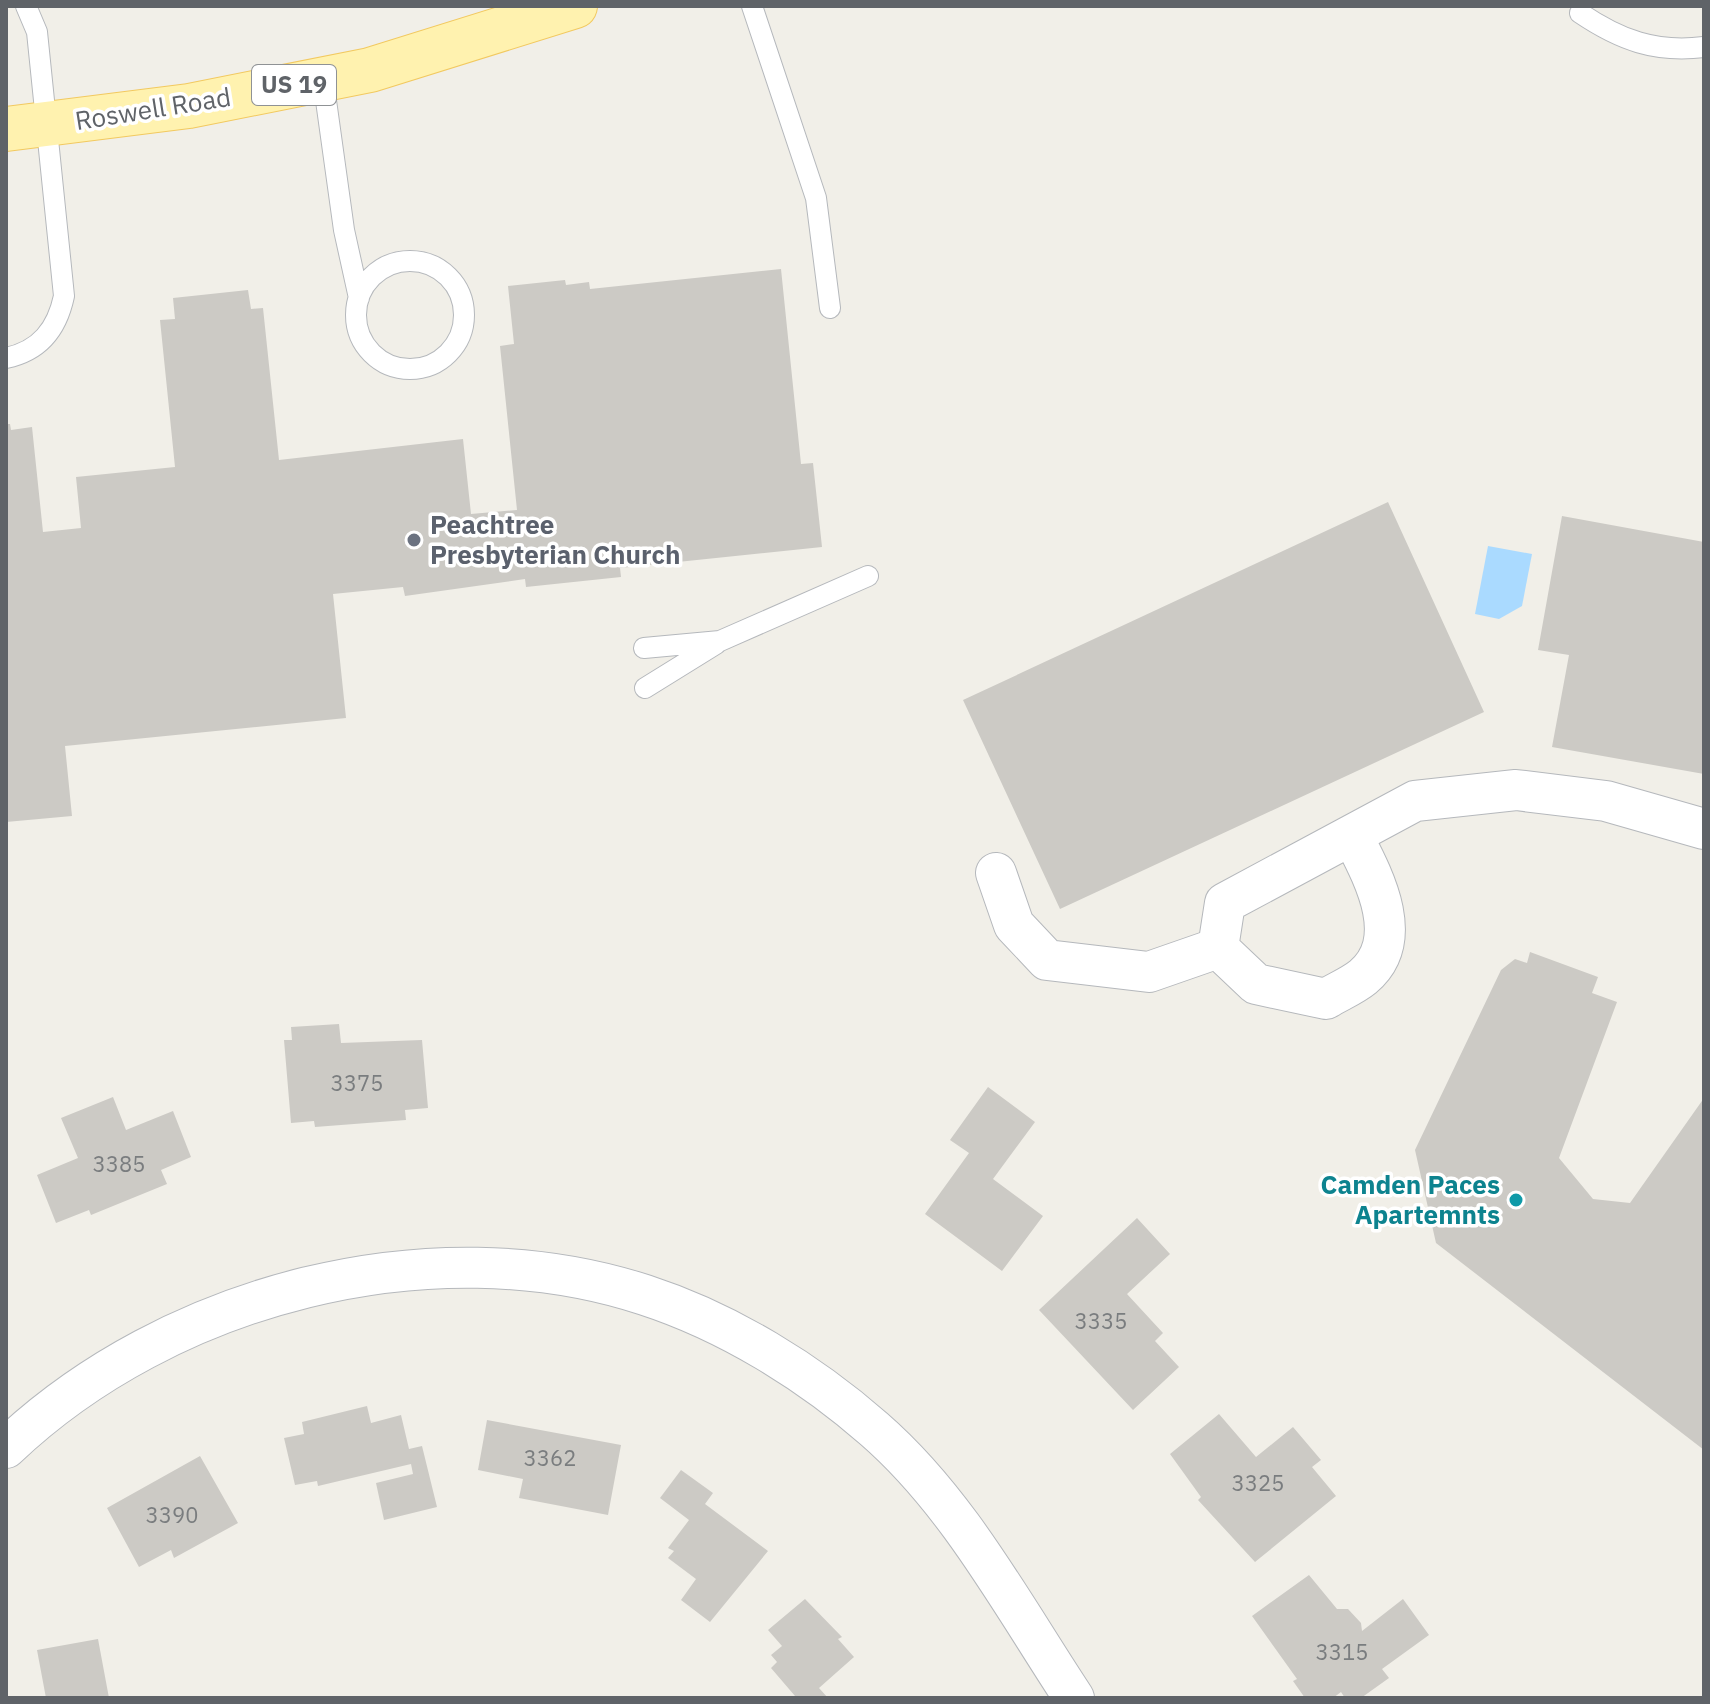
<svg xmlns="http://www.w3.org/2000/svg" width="1710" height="1704" font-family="'IBM Plex Sans',sans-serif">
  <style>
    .water { fill: #aadaff }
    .building { fill: #cccac5 }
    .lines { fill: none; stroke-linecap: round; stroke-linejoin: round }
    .lane-casing { stroke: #b5b8bc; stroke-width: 22 }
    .street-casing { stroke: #b5b8bc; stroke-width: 42 }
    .primary-casing { stroke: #f2c960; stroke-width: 46 }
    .lane { stroke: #fff; stroke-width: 20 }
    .street { stroke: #fff; stroke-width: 40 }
    .primary { stroke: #fff2af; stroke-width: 44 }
    .worship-dot { fill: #6b7280; stroke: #fff; stroke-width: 3 }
    .culture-dot { fill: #0f9aa8; stroke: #fff; stroke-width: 3 }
    .labels { text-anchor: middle; stroke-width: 7; stroke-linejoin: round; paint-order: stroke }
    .number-label { font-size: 22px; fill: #7a7d7f }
    .shield { fill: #fff; stroke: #8f9295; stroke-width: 2 }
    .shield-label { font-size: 24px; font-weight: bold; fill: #5f6368 }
    .street-label { font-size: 26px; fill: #5f6368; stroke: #fff }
    .worship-label { font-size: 26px; font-weight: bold; fill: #5b616d; stroke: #fff; text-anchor: start }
    .culture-label { font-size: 26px; font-weight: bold; fill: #0d838f; stroke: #fff; text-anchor: end }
  </style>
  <rect width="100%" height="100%" fill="#f1efe8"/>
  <path class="water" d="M1488 546 1532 554 1522 606 1499 619 1475 614Z"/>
  <path class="building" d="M781 269 801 464 813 463 822 547 620 568 621 577 526 587 525 579 405 596 403 587 333 594 346 718 65 746 72 816 6 822V424H10L11 430 32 427 43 532 81 528 76 477 175 467 160 320 175 319 173 298 248 290 251 309 263 308 279 460 463 439 471 514 517 510 500 346 514 344 508 286 565 280 566 285 589 282 590 289Z
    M1388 502 1484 712 1060 909 963 700Z
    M1562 516 1704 542V774L1552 747 1569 655 1538 650Z
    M1530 952 1598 977 1592 993 1617 1002 1559 1158 1593 1199 1630 1203 1704 1098V1450L1436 1243 1415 1150 1501 970 1515 959 1527 963Z
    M339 1024 341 1043 422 1040 428 1108 405 1110 406 1120 315 1127 314 1121 291 1123 284 1040H292L291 1027Z
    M988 1087 1035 1122 993 1179 1043 1216 1002 1271 925 1214 969 1153 950 1140Z
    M113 1097 126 1130 173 1111 191 1157 161 1170 167 1184 91 1215 89 1210 56 1223 37 1175 78 1158 61 1118Z
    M1137 1218 1170 1254 1127 1294 1163 1333 1155 1341 1179 1367 1133 1410 1039 1310Z
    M367 1406 371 1423 401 1415 409 1449 422 1446 437 1507 384 1520 376 1483 413 1474 411 1464 318 1486 317 1481 295 1485 284 1438 304 1434 302 1422Z
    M1219 1414 1256 1457 1293 1427 1321 1460 1312 1467 1336 1496 1255 1562 1198 1500 1201 1497 1170 1454Z
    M487 1420 621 1445 608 1515 519 1498 523 1479 478 1470Z
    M200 1456 238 1523 174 1558 171 1550 139 1567 107 1508Z
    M681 1470 713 1493 705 1504 768 1551 710 1622 681 1600 696 1579 668 1558 674 1551 668 1548 689 1520 660 1498Z
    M1309 1575 1337 1609H1348L1361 1623 1362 1631 1403 1599 1429 1635 1382 1669 1389 1678 1361 1698H1345L1341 1692 1333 1698H1305L1293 1681 1297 1679 1252 1616Z
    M805 1599 842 1637 838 1639 854 1657 819 1688 828 1698H793L795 1696 771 1668 777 1662 771 1655 782 1646 768 1630Z
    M98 1639 109 1698H46L37 1650Z"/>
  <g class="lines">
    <defs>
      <path id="lane" d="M752 6 816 198 830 308
        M1580 13C1620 40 1655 53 1704 47
        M323 79 344 230 359 298
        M356 315a54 54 0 1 1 108 0a54 54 0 1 1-108 0Z
        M6 358C40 351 57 329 64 296L37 32 26 6
        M644 648 720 641 868 576
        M645 688 716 644"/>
      <path id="street" d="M996 873 1014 925 1047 960 1149 972 1218 948 1225 903 1415 801 1516 790 1606 801 1704 829
        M1218 948 1256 984 1326 999C1337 992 1352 986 1363 977 1408 939 1373 876 1352 835
        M6 1448C168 1294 431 1225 645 1295 728 1322 809 1372 874 1429 958 1502 1013 1606 1074 1698"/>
      <path id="primary" d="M6 129 189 106 370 70 575 6"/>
    </defs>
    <use href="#lane" class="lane-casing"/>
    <use href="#street" class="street-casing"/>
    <use href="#primary" class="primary-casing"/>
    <use href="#lane" class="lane"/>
    <use href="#street" class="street"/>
    <use href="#primary" class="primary"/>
  </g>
  <circle class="worship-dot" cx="414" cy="540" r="8"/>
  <circle class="culture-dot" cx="1516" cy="1200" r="8"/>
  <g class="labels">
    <g class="number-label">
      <text x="357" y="1091">3375</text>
      <text x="119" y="1172">3385</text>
      <text x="1101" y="1329">3335</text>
      <text x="550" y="1466">3362</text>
      <text x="1258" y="1491">3325</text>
      <text x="172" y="1523">3390</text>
      <text x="1342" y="1660">3315</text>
    </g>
    <rect class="shield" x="252" y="65" width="84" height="40" rx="6"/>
    <g class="shield-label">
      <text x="294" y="93">US 19</text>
    </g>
    <g class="street-label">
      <text transform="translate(153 109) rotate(-9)" y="9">Roswell Road</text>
    </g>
    <g class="worship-label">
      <text x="430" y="534">Peachtree<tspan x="430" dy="30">Presbyterian Church</tspan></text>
    </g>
    <g class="culture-label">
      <text x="1500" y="1194">Camden Paces<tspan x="1500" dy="30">Apartemnts</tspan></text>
    </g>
  </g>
  <rect width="1710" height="1704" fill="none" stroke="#5f6368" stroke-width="16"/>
</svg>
